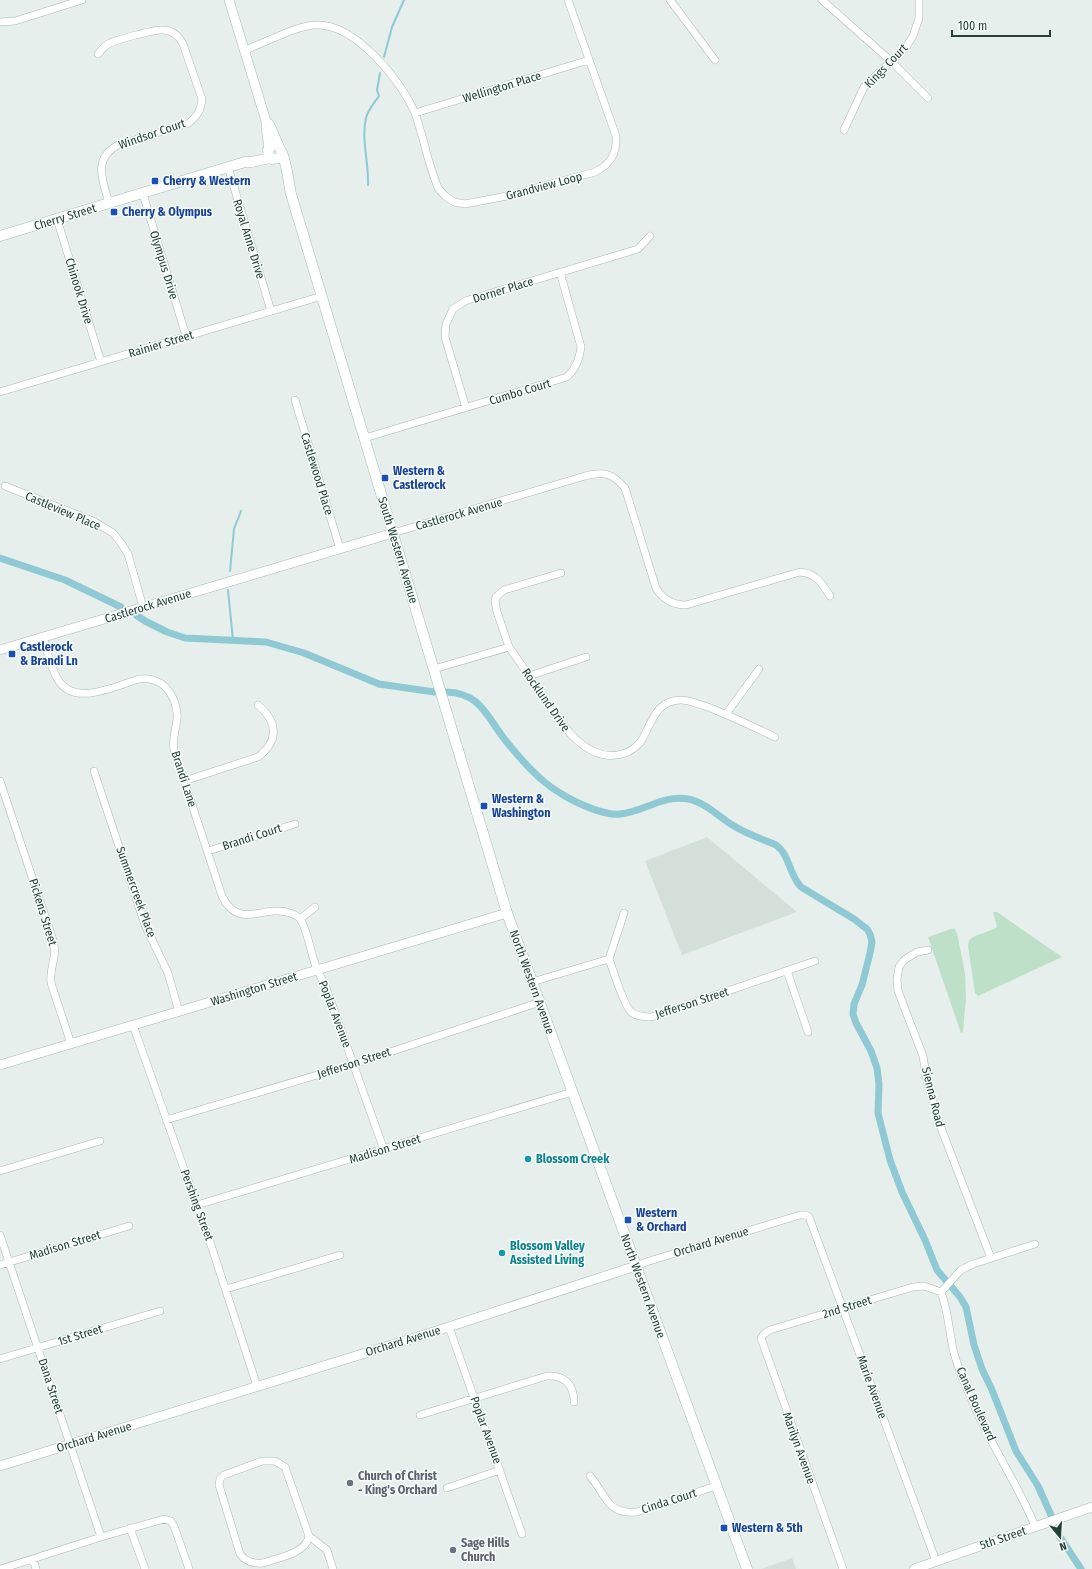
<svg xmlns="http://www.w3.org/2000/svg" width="1092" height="1569" font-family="'Fira Sans Condensed',sans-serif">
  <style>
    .built { fill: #d4dfda }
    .green { fill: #bfe0c8 }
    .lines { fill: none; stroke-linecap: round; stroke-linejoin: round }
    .stream { stroke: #8ec9d4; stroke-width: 2 }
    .canal { stroke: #8ec9d4; stroke-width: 7 }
    .minor-casing { stroke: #a8b8b2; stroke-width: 8 }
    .tertiary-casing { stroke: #a8b8b2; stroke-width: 10 }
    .secondary-casing { stroke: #a4bbb3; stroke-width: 11 }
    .minor { stroke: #fff; stroke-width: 7 }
    .tertiary { stroke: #fff; stroke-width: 9 }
    .secondary { stroke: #fff; stroke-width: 10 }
    .transit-dot { fill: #1a4fb4; stroke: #f7fbf9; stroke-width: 1.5 }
    .culture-dot { fill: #0f9aa8; stroke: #f7fbf9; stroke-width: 1.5 }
    .worship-dot { fill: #6b7280; stroke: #f7fbf9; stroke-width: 1.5 }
    .labels { text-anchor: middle; stroke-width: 3; stroke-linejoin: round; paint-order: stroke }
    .street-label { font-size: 12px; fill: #24423a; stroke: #f7fbf9 }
    .transit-label { font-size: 12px; font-weight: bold; fill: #164399; stroke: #f7fbf9; text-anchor: start }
    .culture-label { font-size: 12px; font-weight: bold; fill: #0d838f; stroke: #f7fbf9; text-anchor: start }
    .worship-label { font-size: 12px; font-weight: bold; fill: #5b616d; stroke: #f7fbf9; text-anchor: start }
  </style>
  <rect width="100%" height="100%" fill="#e6efeb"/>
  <path class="built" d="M707 837 797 912 682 955 645 861Z
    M792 1558 796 1569H761Z"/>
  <path class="green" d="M993 912H997L1062 957 978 996 975 993 968 946 969 940C977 933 988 933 997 927Z
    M954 928 957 933 965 973 966 998 963 1032 961 1033 928 937Z"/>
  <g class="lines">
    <path class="stream" d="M384 57 392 27 404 0
      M368 185C369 164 361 138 366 118 368 110 374 103 379 96L377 90 380 73
      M230 571 234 529 241 511
      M228 590 233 640"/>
    <path class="canal" d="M0 558 65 580 121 607
      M136 615 145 621 167 632 185 638 266 642 304 653 379 684 434 692
      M446 692C482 693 487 718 506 741 521 760 539 781 560 793 574 802 604 816 620 814 643 812 664 794 688 799 705 802 720 818 734 826 747 834 762 839 776 845 790 855 789 875 801 887L854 919 867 929 870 934 872 942 870 953 862 985 854 1004 853 1014 856 1023 871 1051 877 1068 879 1084 878 1113 890 1160 902 1192 925 1240 937 1270 960 1297 966 1307 974 1345 982 1369 992 1390 1016 1451 1038 1486 1051 1515
      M1055 1526 1060 1537 1081 1569"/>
    <defs>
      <path id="minor" d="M670 0 715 60
        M822 0 891 61 928 98
        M0 22 15 21 82 0
        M245 50C265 43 297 25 317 25 355 24 401 80 415 113 418 121 420 130 423 139 427 156 432 172 438 188L445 196 454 202 465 204 507 196 595 172C611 164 617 153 616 136L568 0
        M98 54C101 51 103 47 107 45 113 40 156 29 164 30 173 31 179 36 183 44L202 99C201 110 198 115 189 123L118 145C92 159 103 181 109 203
        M415 113 589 60
        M844 130 864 87 906 47 913 36 919 18V0
        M228 167 271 311
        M143 194 186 336
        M57 219 101 362
        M0 392 322 296
        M295 400 340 549
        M466 408 445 337 446 324 453 309 465 301 638 249 650 236
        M365 438 567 377C576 368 579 360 581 347L560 272
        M5 486 93 521 113 533 121 543 128 554 143 607
        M393 533 585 476C604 471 612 473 625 488L656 588C663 600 673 605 686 605L800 572C817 574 821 582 830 596
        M43 637C47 650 50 666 57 678 73 708 115 686 139 679 157 677 169 686 175 703 176 708 178 713 177 719 176 730 172 738 174 750L222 896C239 931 263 904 290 913 293 914 298 916 300 919 308 930 311 956 317 969 319 975 323 980 325 985L384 1150
        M509 647 497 612 495 601 496 597 504 590 561 573
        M434 669 509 647C519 661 529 675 538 690 556 716 584 765 622 754 630 752 639 746 643 738 652 721 657 700 681 700 689 700 697 704 705 706 729 715 752 726 775 737
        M529 676 586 657
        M726 714 759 669
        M94 771 145 925 168 973 179 1012
        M0 781 53 940C58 956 49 968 51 983L71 1044
        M184 781 258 757C279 741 278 722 258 705
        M208 851 295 824
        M300 919 315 907
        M928 950 917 952 904 960 899 967 897 979 898 991 923 1056 927 1081 938 1120 991 1258
        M609 959C613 970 624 1006 631 1012 637 1017 645 1017 652 1017L815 961
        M609 959 624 913
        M787 971 808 1032
        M532 982 609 959
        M133 1025 212 1248 257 1386
        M166 1120 354 1064 540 1002
        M0 1171 100 1141
        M197 1205 572 1092
        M0 1235 101 1537
        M0 1265 129 1226
        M636 1266 646 1262 800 1215H805L809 1217 936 1561
        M226 1289 340 1255
        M941 1292 961 1270 973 1264 1035 1244
        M449 1327 522 1534
        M0 1359 160 1311
        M420 1415 547 1376C565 1375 574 1385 574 1402
        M262 1461H275L285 1467 309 1536C306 1554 277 1558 263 1563 253 1564 246 1562 240 1554L219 1485 220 1479 224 1475Z
        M590 1476C606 1494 606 1515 637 1512L716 1486
        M447 1488 500 1470
        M130 1528 145 1569
        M309 1536 327 1550 333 1569
        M33 1559 36 1569
        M1 1569 101 1537 164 1519 171 1521 174 1526 189 1569
        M843 1569 761 1338 764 1334 770 1330 913 1287 924 1286 941 1292C948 1310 949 1330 953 1349 957 1366 964 1382 971 1398 989 1443 1017 1482 1035 1526"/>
      <path id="tertiary" d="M229 0 266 121V127L269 148
        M267 122 270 125 279 146
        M0 650 393 533
        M0 1065 507 913
        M0 1466 430 1333 636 1266
        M914 1569 1092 1507"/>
      <path id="secondary" d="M282 155 279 158 272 159 269 157 268 150C284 127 289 188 291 194L507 913 747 1569
        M0 236 245 162H252L270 158"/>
    </defs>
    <use href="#minor" class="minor-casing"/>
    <use href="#tertiary" class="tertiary-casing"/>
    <use href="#secondary" class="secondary-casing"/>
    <use href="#minor" class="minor"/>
    <use href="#tertiary" class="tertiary"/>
    <use href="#secondary" class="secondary"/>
  </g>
  <g class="transit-dot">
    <rect x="151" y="177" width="8" height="8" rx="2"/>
    <rect x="110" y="208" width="8" height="8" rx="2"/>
    <rect x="381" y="474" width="8" height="8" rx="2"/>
    <rect x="8" y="650" width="8" height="8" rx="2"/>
    <rect x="480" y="802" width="8" height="8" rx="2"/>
    <rect x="624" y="1216" width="8" height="8" rx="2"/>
    <rect x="720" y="1524" width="8" height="8" rx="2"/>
  </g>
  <g class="culture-dot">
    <circle cx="528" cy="1159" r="4"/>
    <circle cx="502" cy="1253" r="4"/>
  </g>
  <g class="worship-dot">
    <circle cx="350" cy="1483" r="4"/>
    <circle cx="453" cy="1550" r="4"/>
  </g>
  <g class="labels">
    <g class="street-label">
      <text transform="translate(886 66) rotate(-46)" y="4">Kings Court</text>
      <text transform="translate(502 87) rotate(-17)" y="4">Wellington Place</text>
      <text transform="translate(152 134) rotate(-19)" y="4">Windsor Court</text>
      <text transform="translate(544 186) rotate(-15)" y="4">Grandview Loop</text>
      <text transform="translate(65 217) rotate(-17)" y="4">Cherry Street</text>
      <text transform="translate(249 239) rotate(73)" y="4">Royal Anne Drive</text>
      <text transform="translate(164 265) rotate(73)" y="4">Olympus Drive</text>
      <text transform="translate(503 290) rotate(-17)" y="4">Dorner Place</text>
      <text transform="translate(79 291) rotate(73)" y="4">Chinook Drive</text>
      <text transform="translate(161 344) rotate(-17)" y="4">Rainier Street</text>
      <text transform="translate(520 392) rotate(-17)" y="4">Cumbo Court</text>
      <text transform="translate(317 474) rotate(73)" y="4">Castlewood Place</text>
      <text transform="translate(63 511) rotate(23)" y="4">Castleview Place</text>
      <text transform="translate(459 514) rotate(-16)" y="4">Castlerock Avenue</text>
      <text transform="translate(398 550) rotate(73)" y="4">South Western Avenue</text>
      <text transform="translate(148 606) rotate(-17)" y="4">Castlerock Avenue</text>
      <text transform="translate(546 700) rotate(55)" y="4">Rocklund Drive</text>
      <text transform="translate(184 779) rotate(72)" y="4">Brandi Lane</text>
      <text transform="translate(252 837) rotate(-18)" y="4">Brandi Court</text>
      <text transform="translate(136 892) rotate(70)" y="4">Summercreek Place</text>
      <text transform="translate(43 912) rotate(73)" y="4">Pickens Street</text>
      <text transform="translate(532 982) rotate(70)" y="4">North Western Avenue</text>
      <text transform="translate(254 989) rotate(-17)" y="4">Washington Street</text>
      <text transform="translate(692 1003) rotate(-18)" y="4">Jefferson Street</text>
      <text transform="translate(335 1014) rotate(69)" y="4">Poplar Avenue</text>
      <text transform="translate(354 1063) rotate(-18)" y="4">Jefferson Street</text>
      <text transform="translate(933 1097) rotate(76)" y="4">Sienna Road</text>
      <text transform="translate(385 1149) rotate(-17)" y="4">Madison Street</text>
      <text transform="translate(197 1205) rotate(70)" y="4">Pershing Street</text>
      <text transform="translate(711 1242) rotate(-17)" y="4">Orchard Avenue</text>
      <text transform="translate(65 1245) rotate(-17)" y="4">Madison Street</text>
      <text transform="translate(643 1286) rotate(70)" y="4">North Western Avenue</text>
      <text transform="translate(847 1307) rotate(-17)" y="4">2nd Street</text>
      <text transform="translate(80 1335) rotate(-17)" y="4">1st Street</text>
      <text transform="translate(403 1341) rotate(-17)" y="4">Orchard Avenue</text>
      <text transform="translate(51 1386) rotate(72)" y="4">Dana Street</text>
      <text transform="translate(872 1387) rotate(70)" y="4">Marie Avenue</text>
      <text transform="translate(976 1404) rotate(66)" y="4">Canal Boulevard</text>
      <text transform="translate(486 1430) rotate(70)" y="4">Poplar Avenue</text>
      <text transform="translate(94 1437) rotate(-17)" y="4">Orchard Avenue</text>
      <text transform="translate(799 1448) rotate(70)" y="4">Marilyn Avenue</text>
      <text transform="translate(669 1501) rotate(-18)" y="4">Cinda Court</text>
      <text transform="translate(1003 1538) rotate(-19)" y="4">5th Street</text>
    </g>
    <g class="transit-label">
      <text x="163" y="185">Cherry &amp; Western</text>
      <text x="122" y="216">Cherry &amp; Olympus</text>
      <text x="393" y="475">Western &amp;<tspan x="393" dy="14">Castlerock</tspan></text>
      <text x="20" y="651">Castlerock<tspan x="20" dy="14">&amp; Brandi Ln</tspan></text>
      <text x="492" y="803">Western &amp;<tspan x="492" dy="14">Washington</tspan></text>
      <text x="636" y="1217">Western<tspan x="636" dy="14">&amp; Orchard</tspan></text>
      <text x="732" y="1532">Western &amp; 5th</text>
    </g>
    <g class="culture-label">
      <text x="536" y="1163">Blossom Creek</text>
      <text x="510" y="1250">Blossom Valley<tspan x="510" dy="14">Assisted Living</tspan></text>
    </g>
    <g class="worship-label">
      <text x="358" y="1480">Church of Christ<tspan x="358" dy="14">- King's Orchard</tspan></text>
      <text x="461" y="1547">Sage Hills<tspan x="461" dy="14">Church</tspan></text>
    </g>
  </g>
  <g transform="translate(1060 1537) rotate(162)" stroke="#f7fbf9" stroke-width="3" paint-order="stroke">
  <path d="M0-3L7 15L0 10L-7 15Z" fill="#24423a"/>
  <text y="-6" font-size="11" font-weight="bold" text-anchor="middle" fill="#24423a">N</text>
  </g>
  <path d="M952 30v6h98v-6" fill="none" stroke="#24423a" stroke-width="2"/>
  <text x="958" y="30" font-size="12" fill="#24423a" stroke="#f7fbf9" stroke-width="3" paint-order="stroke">100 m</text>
</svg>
